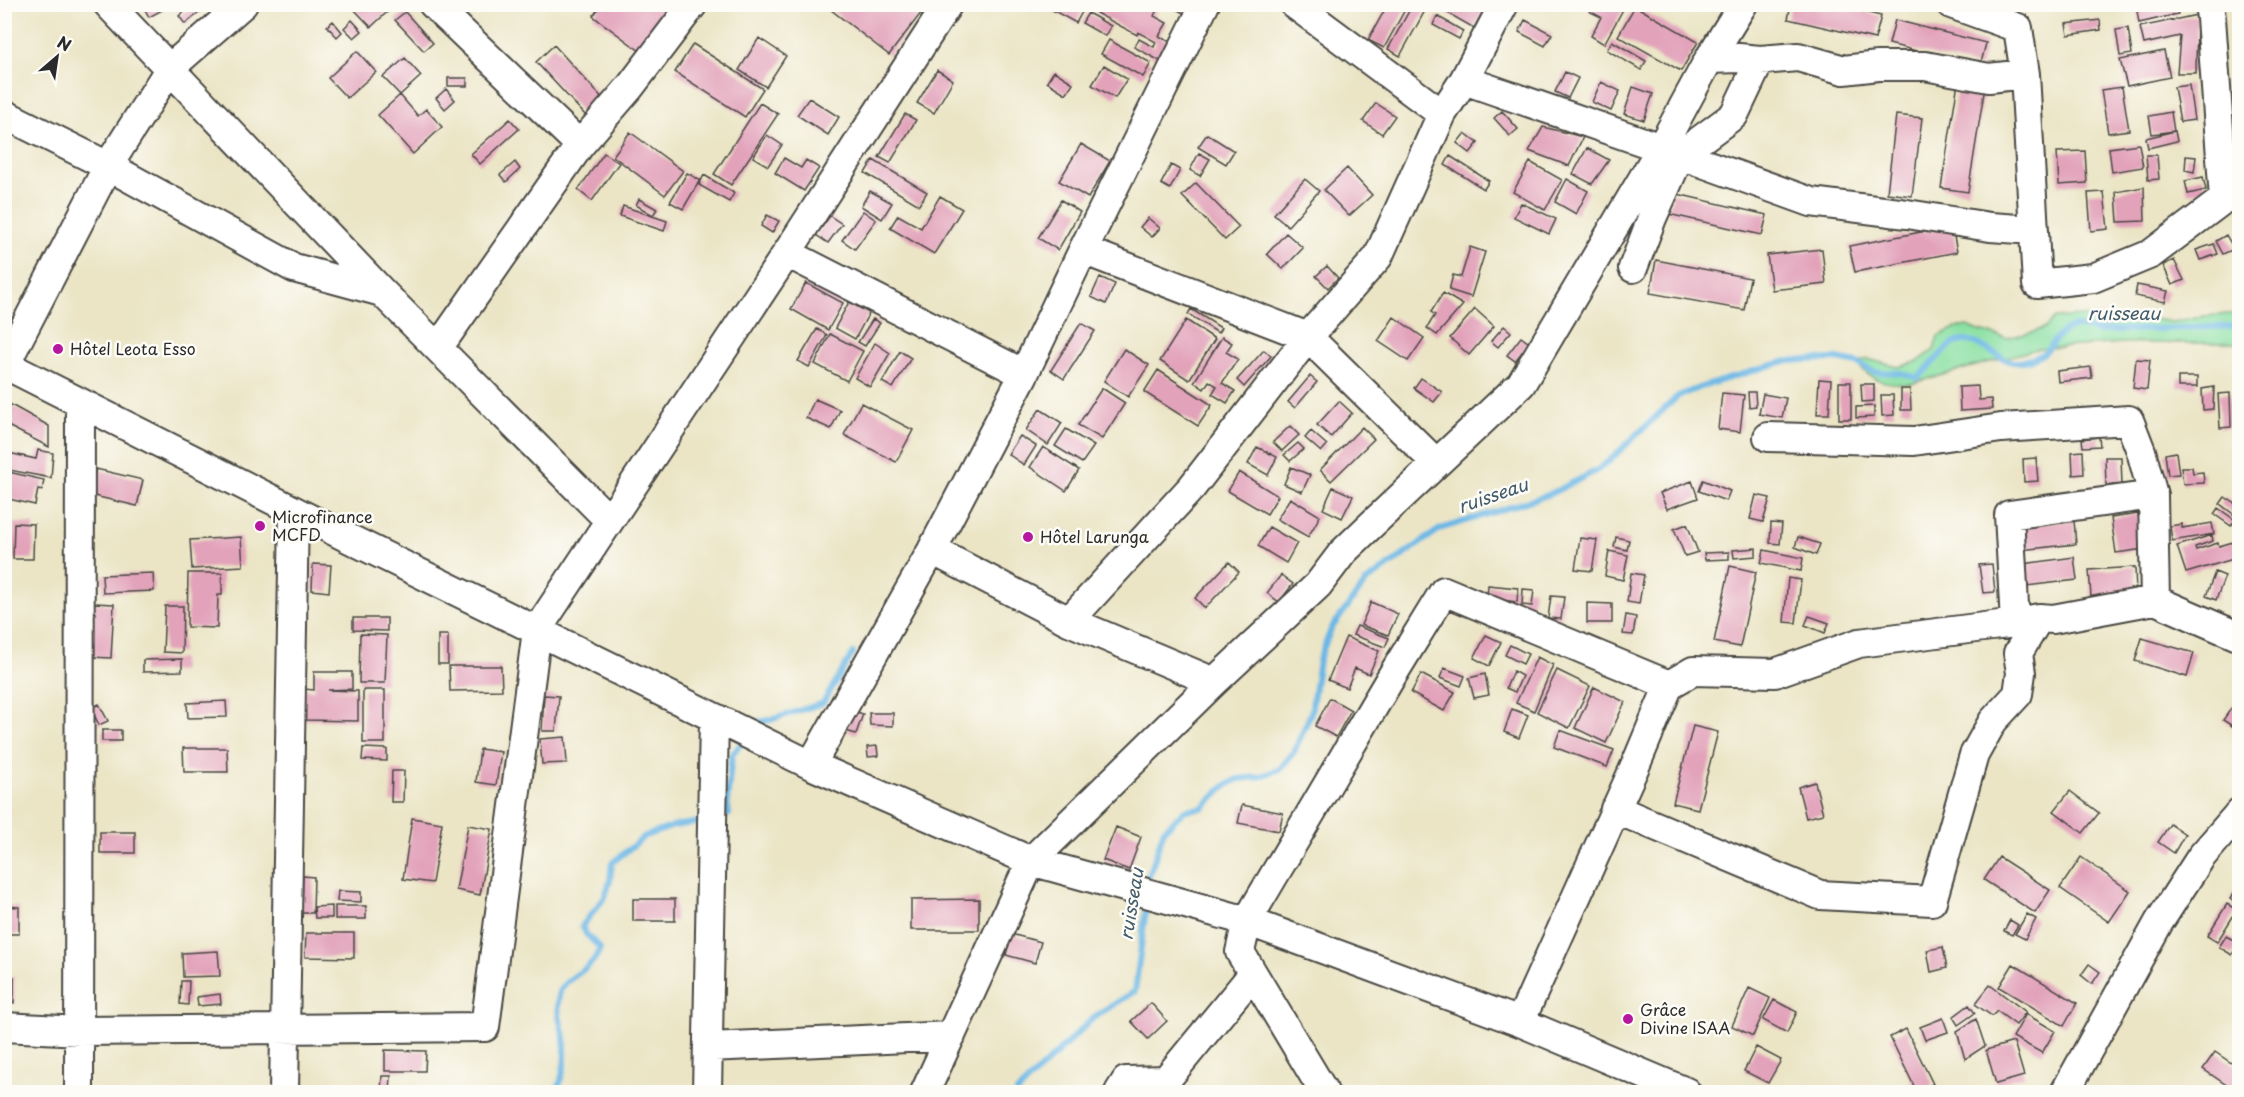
<svg xmlns="http://www.w3.org/2000/svg" width="2244" height="1097" font-family="'Playpen Sans',sans-serif">
  <style>
    .green { fill: #8ae0a3; stroke: #5a8667; stroke-width: 1.5 }
    .lines { fill: none; stroke-linecap: round; stroke-linejoin: round }
    .stream { stroke: #6cb7e5; stroke-width: 6 }
    .building { fill: #e2a2ba }
    .minor-casing { stroke: #484742; stroke-width: 32 }
    .minor { stroke: #fff; stroke-width: 28 }
    .poi-dot { fill: #b5179e; stroke: #fdfcf7; stroke-width: 2 }
    .labels { text-anchor: middle; stroke-width: 5; stroke-linejoin: round; paint-order: stroke }
    .poi-label { font-size: 16px; fill: #2b2b2b; stroke: #fdfcf7; text-anchor: start }
    .water-label { font-size: 18px; font-style: italic; fill: #425c6c; stroke: #fdfcf7 }
  </style>
  <rect width="100%" height="100%" fill="#fdfcf7"/>
  <filter id="ink" filterUnits="userSpaceOnUse"><feTurbulence type="fractalNoise" baseFrequency=".0167" numOctaves="2"/><feDisplacementMap in="SourceGraphic" scale="12" xChannelSelector="R" yChannelSelector="G"/><feConvolveMatrix kernelMatrix="1 2 1 2 8 2 1 2 1" color-interpolation-filters="sRGB"/></filter>
  <filter id="wash" filterUnits="userSpaceOnUse"><feTurbulence type="fractalNoise" baseFrequency=".008" numOctaves="4" result="noise"/><feDisplacementMap in="SourceGraphic" scale="24" xChannelSelector="R" yChannelSelector="G"/><feGaussianBlur stdDeviation="1.35" result="paint"/><feColorMatrix in="noise" values="0 0 0 0 0 0 0 0 0 0 0 0 0 0 0 0 0 1.4 0 .05"/><feComposite in="paint" operator="in"/></filter>
  <g filter="url(#wash)">
    <rect width="100%" height="100%" fill="#ebe5c6"/>
    <path class="green" d="M2239 313V343H2123L2037 349 1910 384C1888 384 1870 382 1857 363L1868 359 1898 367 1917 362 1934 350 1938 336 1955 328 1967 326 1976 330 2006 338 2030 333 2045 328 2055 318 2080 316 2124 320 2142 317 2173 322 2196 317Z"/>
    <g class="lines">
      <path class="stream" d="M753 727 757 722 770 720 823 703 853 653
        M718 817 729 814 727 801 732 755 743 741
        M1148 886 1149 876 1164 830 1185 810 1202 808 1225 786 1238 779 1259 777 1280 769 1294 752 1311 713 1319 660 1331 629 1366 582 1440 529 1548 495 1596 471 1609 461 1678 396 1701 387 1782 362 1801 360 1837 359 1857 363 1874 372 1901 373 1917 378C1930 369 1944 346 1958 342 1978 336 1995 359 2014 362 2017 363 2023 361 2027 360 2054 355 2049 337 2070 328 2079 325 2089 329 2098 331L2240 326
        M557 1092C564 1074 567 1057 564 1037 561 1024 556 1009 559 996 562 975 592 974 600 948L586 934 582 926 605 897 610 881 612 863 645 836 674 826 706 821
        M1017 1092 1093 1018 1135 991 1147 902"/>
    </g>
    <g id="blocks">
      <path class="building" d="M142 4H167L168 7 149 17Z
        M194 4 200 12 185 24 179 16Z
        M355 4H396L371 27 352 7Z
        M602 4H680L644 54 593 16Z
        M833 4H928L889 55 830 9Z
        M1046 4H1068L1082 12 1076 23 1045 6Z
        M1101 4 1159 6 1154 16 1167 23 1159 36 1170 42 1160 61 1134 47 1139 39 1154 47 1156 42 1138 32 1137 35 1096 13Z
        M1167 4H1190L1185 14Z
        M1388 4H1408L1384 48 1368 40Z
        M1413 4H1422L1427 7 1400 56 1388 49Z
        M1432 4H1487L1474 28Z
        M1593 4H1626L1604 44 1591 36 1601 17 1589 11Z
        M1791 4H1831L1881 16 1875 39 1788 19Z
        M2146 4H2176L2178 14 2139 23 2137 11 2146 9Z
        M1635 6 1698 42 1681 71 1618 36Z
        M405 12 433 43 424 51 395 20Z
        M1088 13 1111 26 1105 36 1082 23Z
        M2197 15 2196 73H2177L2180 36 2144 44 2140 27Z
        M1437 16 1463 31 1459 39 1433 25Z
        M352 20 362 31 354 38 344 28Z
        M1525 20 1552 34 1545 46 1519 32Z
        M1895 20 1986 43 1980 67 1889 44Z
        M2100 20 2101 30 2068 35 2066 24Z
        M333 21 342 32 337 37 327 26Z
        M2128 28 2132 54 2120 56 2116 30Z
        M759 38 786 56 766 87 739 70Z
        M1109 40 1151 63 1143 77 1101 54Z
        M1612 41 1646 61 1641 70 1607 50Z
        M693 44 763 89 745 117 675 72Z
        M554 45 604 100 586 116 536 62Z
        M357 51 376 72 347 98 328 78Z
        M2164 51 2170 77 2127 86 2120 60Z
        M405 58 421 76 400 95 383 77Z
        M1104 65 1127 79 1115 98 1092 85Z
        M937 70 953 80 934 113 917 103Z
        M1054 71 1073 83 1066 94 1047 82Z
        M1565 72 1578 78 1568 98 1555 92Z
        M1959 76 1986 80 1968 192 1941 188Z
        M448 78H467V86H448Z
        M1601 82 1620 91 1611 111 1592 102Z
        M2189 85 2194 120 2180 122 2174 87Z
        M1633 87 1653 94 1644 120 1624 114Z
        M2122 87 2129 130 2108 133 2101 90Z
        M446 89 455 100 445 109 436 98Z
        M400 95 418 116 426 109 442 127 413 154 378 115Z
        M809 98 839 117 828 135 797 115Z
        M760 103 778 114 731 185 714 174Z
        M1376 103 1395 116 1382 134 1363 121Z
        M1502 111 1518 129 1510 136 1494 118Z
        M2171 112 2174 131 2152 134 2149 116Z
        M905 114 916 120 890 163 879 157Z
        M1896 115 1922 118 1912 196 1887 193Z
        M510 119 519 129 480 164 471 154Z
        M1543 127 1583 137 1569 166 1529 151Z
        M2175 131 2177 141 2148 148 2146 138Z
        M630 132 683 171 665 195 613 156Z
        M1465 133 1478 143 1470 153 1457 143Z
        M1207 134 1234 151 1226 164 1198 147Z
        M767 135 782 145 768 166 753 157Z
        M1081 144 1110 161 1088 198 1059 181Z
        M2139 144 2143 167 2112 172 2109 148Z
        M1587 148 1609 160 1592 184 1573 174Z
        M2085 151 2087 183 2059 185 2057 152Z
        M604 153 619 163 592 201 578 190Z
        M1199 153 1210 159 1200 176 1190 170Z
        M2146 155H2157L2159 179 2148 180Z
        M1450 156 1489 181 1484 189 1445 165Z
        M2186 156 2196 157 2194 172 2185 170Z
        M784 158 801 168 806 160 819 168 804 191 775 173Z
        M873 160 927 192 919 205 865 173Z
        M515 162 520 169 506 182 500 175Z
        M1530 162 1562 180 1545 210 1513 192Z
        M1171 165 1180 170 1170 189 1161 184Z
        M1347 168 1372 195 1349 216 1324 190Z
        M687 173 700 180 683 209 670 202Z
        M704 175 734 193 729 202 699 185Z
        M2203 177 2206 190 2188 194 2185 181Z
        M1305 179 1319 191 1288 226 1274 214Z
        M1567 179 1588 191 1576 214 1555 202Z
        M1196 183 1239 227 1225 240 1182 196Z
        M2144 187 2145 221 2118 222 2116 192Z
        M870 191 892 203 882 219 861 206Z
        M2104 192 2108 229 2091 231 2088 193Z
        M1673 193 1767 215 1762 235 1668 214Z
        M940 196 962 209 934 254 890 228 898 215 921 228Z
        M639 199 657 209 653 215 636 205Z
        M1061 200 1080 212 1058 250 1038 238Z
        M1521 203 1556 219 1549 234 1514 217Z
        M623 206 667 221 664 231 620 216Z
        M863 211 876 220 855 249 842 240Z
        M767 215 779 221 772 233 761 226Z
        M830 216 842 224 828 243 816 235Z
        M1148 218 1160 228 1152 237 1140 227Z
        M1952 226 1957 252 1855 272 1849 246Z
        M1286 233 1303 248 1283 269 1267 254Z
        M2226 235 2234 249 2223 254 2216 241Z
        M2214 244 2218 254 2200 260 2196 250Z
        M1470 247 1485 252 1471 297 1449 290 1453 275 1461 277Z
        M1822 249 1826 284 1772 290 1767 255Z
        M1656 260 1750 278 1744 310 1650 293Z
        M2174 260 2184 280 2172 285 2163 265Z
        M1327 266 1338 278 1328 288 1316 276Z
        M1100 277 1115 284 1106 304 1091 297Z
        M806 283 843 303 828 330 791 309Z
        M2137 285 2168 291 2165 302 2135 296Z
        M1443 293 1463 305 1437 335 1427 328 1435 315 1431 312Z
        M849 302 869 313 855 339 835 328Z
        M1191 309 1221 328 1218 333 1188 314Z
        M1475 309 1494 326 1469 355 1450 338Z
        M1394 317 1424 338 1408 361 1378 341Z
        M873 319 880 323 865 346 858 342Z
        M1186 320 1215 339 1189 380 1160 361Z
        M1081 323 1095 331 1064 379 1051 370Z
        M1504 326 1511 332 1498 347 1491 341Z
        M817 329 827 335 809 367 798 361Z
        M830 334 863 351 847 381 815 364Z
        M1222 337 1232 343 1226 352 1238 359 1222 383 1235 391 1227 403 1212 394 1217 386 1209 381 1204 389 1194 382Z
        M1521 337 1529 343 1515 361 1507 355Z
        M875 343 890 353 870 387 855 378Z
        M1124 349 1149 365 1128 397 1104 381Z
        M1264 350 1271 356 1244 387 1237 380Z
        M900 351 911 358 893 388 882 382Z
        M2136 359 2150 360 2147 390 2133 388Z
        M2091 367 2092 378 2058 382 2057 371Z
        M1158 370 1212 405 1198 426 1144 392Z
        M1310 376 1317 382 1295 408 1288 402Z
        M2178 377H2197V387H2178Z
        M1421 378 1442 392 1434 402 1414 388Z
        M1819 379 1831 380 1829 414H1817Z
        M1839 382H1851V419H1839Z
        M1861 384H1874V401L1862 402Z
        M1978 386 1979 400 1991 399 1992 409 1960 411 1959 387Z
        M2214 387 2213 409 2203 410 2202 389Z
        M1102 388 1125 403 1102 439 1078 425Z
        M1901 389H1910L1911 410H1901Z
        M1748 392H1755L1756 406 1749 407Z
        M1722 393 1744 395 1740 432 1718 429Z
        M2230 393 2231 427 2220 428 2218 394Z
        M1763 394 1786 398 1782 418 1759 414Z
        M1881 395H1893L1894 415 1882 416Z
        M815 399 840 410 831 429 806 418Z
        M4 401 49 426V447L4 424Z
        M1339 401 1352 413 1331 437 1317 425Z
        M861 403 913 430 896 462 844 435Z
        M1874 406V417L1856 418V407Z
        M1040 409 1062 423 1048 445 1026 430Z
        M1290 426 1299 435 1282 451 1273 442Z
        M1362 427 1374 439 1331 481 1320 470Z
        M1066 429 1094 446 1082 463 1055 446Z
        M1311 431 1327 445 1321 452 1305 438Z
        M1020 436 1036 446 1024 465 1008 454Z
        M2099 437 2100 446 2083 447 2082 439Z
        M1298 443 1304 449 1290 461 1284 455Z
        M1043 447 1079 470 1066 491 1030 467Z
        M1257 447 1277 457 1268 475 1248 464Z
        M38 450 53 453 51 478 4 469V452L36 459Z
        M2083 451 2084 474 2073 475 2072 452Z
        M2176 452 2179 474 2168 475 2165 454Z
        M2105 457H2121L2122 485H2106Z
        M2036 458 2038 481 2024 482 2023 459Z
        M1291 467 1310 475 1302 492 1284 484Z
        M2181 467H2192L2193 473 2203 472 2204 483 2183 484Z
        M96 469 143 480 137 506 90 495Z
        M4 471 44 480 42 490 38 489 35 505 4 498Z
        M1239 472 1278 496 1267 514 1228 491Z
        M1703 480 1730 491 1726 501 1699 491Z
        M1692 481 1698 498 1667 509 1660 493Z
        M1333 487 1353 496 1342 518 1323 509Z
        M1756 495 1770 498 1763 522 1750 519Z
        M2225 497 2240 507V519L2220 504Z
        M1290 498 1320 516 1308 537 1277 519Z
        M2218 508 2235 520 2231 526 2214 514Z
        M2138 514 2144 549 2116 553 2111 518Z
        M2074 520 2076 544 2020 550 2018 526Z
        M14 523 34 524 33 559H13Z
        M1771 523 1782 524 1780 544 1770 543Z
        M2212 523 2214 534 2172 541 2170 526 2182 524V528Z
        M1687 524 1698 552 1685 556 1674 529Z
        M1269 527 1297 543 1286 563 1258 546Z
        M2212 535 2213 541 2195 547 2196 550 2218 543 2219 546 2240 540V557L2186 573 2177 546Z
        M241 537 243 566 192 569 190 540Z
        M1616 537 1629 540 1627 550 1614 547Z
        M1798 537 1820 544 1816 555 1795 547Z
        M1580 538 1597 540 1592 571 1575 569Z
        M1756 548V556L1734 558 1733 550Z
        M1764 550 1803 558 1801 571 1761 563Z
        M1609 551 1628 555 1623 580 1605 576Z
        M1729 552V559L1705 560 1704 553Z
        M2074 557 2077 580 2026 586 2023 564Z
        M1229 562 1239 572 1205 608 1195 598Z
        M313 564 331 565 329 592 312 590Z
        M1992 564 1995 592 1983 593 1979 565Z
        M1730 566 1756 572 1740 647 1714 642Z
        M2135 567 2136 594 2091 597 2089 570Z
        M2215 572 2225 576 2216 600 2206 596Z
        M153 573 154 591 103 593 102 575Z
        M188 573H222V595H218L217 628 187 627Z
        M1631 573 1644 575 1639 604 1627 602Z
        M1281 575 1293 584 1279 602 1267 593Z
        M1788 578 1801 580 1796 623 1784 622Z
        M1488 585 1518 588 1517 602 1487 598Z
        M1523 589 1534 590 1532 606 1522 605Z
        M1551 596 1564 597 1561 619 1548 618Z
        M1371 602 1398 614 1388 635 1361 625Z
        M94 603 114 604 111 658 91 657Z
        M1587 603 1612 604V623H1587Z
        M165 606H183L182 653 163 652Z
        M1626 615 1636 617 1633 635 1623 634Z
        M1809 616 1829 623 1825 633 1805 625Z
        M353 618H387V631L353 630Z
        M1357 626 1389 638 1385 647 1353 635Z
        M360 634 387 635 385 683H359Z
        M438 635H448V664H438Z
        M1486 635 1501 642 1489 666 1474 658Z
        M1346 637 1379 651 1369 674 1355 668 1347 688 1328 680Z
        M2142 638 2194 653 2187 677 2135 661Z
        M1510 645 1528 654 1523 664 1505 655Z
        M1537 657 1553 665 1534 711 1516 703Z
        M182 659V671L143 672V660Z
        M449 666H501L502 690 450 691Z
        M1444 668 1465 676 1461 686 1440 678Z
        M1557 670 1590 686 1569 728 1537 712Z
        M1513 671 1522 676 1515 692 1506 688Z
        M314 672H352V689L328 690 358 691V721L304 720V689L314 690Z
        M1421 674 1455 692 1444 711 1411 693Z
        M1485 674 1489 695 1474 698 1469 678Z
        M1594 687 1625 702 1606 743 1575 728Z
        M363 690H385V743H363Z
        M544 695 559 696 556 731H542Z
        M1330 698 1351 710 1336 737 1315 726Z
        M2238 699 2240 700V731L2223 720Z
        M226 701 227 717 188 718 187 703Z
        M99 704 108 721 99 725 91 708Z
        M1512 709 1528 715 1519 738 1504 732Z
        M853 711 863 714 856 734 846 731Z
        M869 713H893V726L870 725Z
        M1693 726 1718 732 1698 809 1673 803Z
        M102 730H121V741H102Z
        M1560 730 1614 750 1607 767 1554 747Z
        M565 737 567 763 542 764 540 739Z
        M877 746 878 756 868 757 867 747Z
        M183 748H227L228 772H184Z
        M363 748 387 749V761L362 760Z
        M480 749 501 752 496 785 476 782Z
        M392 771H404L403 802H391Z
        M1815 782 1823 814 1806 818 1798 787Z
        M2070 791 2099 813 2083 833 2054 811Z
        M1242 805 1283 813 1279 831 1238 823Z
        M412 818 442 823 432 883 403 879Z
        M2170 824 2185 834 2174 853 2158 842Z
        M468 825 492 829 480 895 456 890Z
        M1116 827 1141 837 1129 870 1103 860Z
        M100 832H135V853H100Z
        M1999 857 2050 890 2035 913 1984 880Z
        M2081 857 2130 891 2109 922 2060 888Z
        M303 876 314 877 313 913H302Z
        M2237 888 2240 890V906L2230 899Z
        M338 891 361 892V902L337 901Z
        M633 899H675V921H633Z
        M979 899V930H911V900Z
        M2227 904 2237 910 2217 942 2207 936Z
        M4 906 19 907V934H4Z
        M332 906V918H315L314 907Z
        M335 906H366V919H335Z
        M2027 914 2036 919 2025 939 2015 934Z
        M2010 920 2018 925 2012 935 2004 931Z
        M306 933H354V958L305 957Z
        M1011 934 1041 942 1035 963 1006 955Z
        M2226 936 2239 943 2232 955 2219 947Z
        M1943 947 1947 968 1931 972 1927 950Z
        M218 951 220 976 183 977 182 953Z
        M2013 964 2077 1003 2064 1026 1999 987Z
        M2089 964 2100 972 2092 984 2081 975Z
        M4 977H14V1003L4 1002Z
        M181 981H189L188 1005 180 1004Z
        M1990 985 2026 1012 2016 1025 1997 1011 1992 1016 1975 1004Z
        M1749 988 1770 998 1753 1036 1732 1026Z
        M220 994 221 1004 198 1006 197 997Z
        M1774 1000 1797 1012 1787 1033 1763 1020Z
        M1151 1003 1167 1021 1148 1039 1131 1021Z
        M1969 1005 1975 1013 1958 1025 1953 1017Z
        M2026 1014 2055 1031 2042 1053 2013 1037Z
        M1943 1018 1948 1032 1925 1040 1920 1027Z
        M1976 1019 1985 1046 1965 1059 1957 1031Z
        M1906 1029 1933 1084 1917 1092 1890 1037Z
        M2014 1042 2024 1076 1996 1084 1986 1050Z
        M1756 1047 1781 1060 1768 1083 1744 1071Z
        M385 1050 426 1051 425 1071H385Z
        M2215 1052 2240 1069V1092H2237L2203 1069Z
        M382 1076H391L390 1092H381Z"/>
    </g>
  </g>
  <g filter="url(#ink)">
    <use href="#blocks" fill-opacity="0" stroke="#484742" stroke-width="1.5"/>
    <g class="lines">
      <defs>
        <path id="minor" d="M108 4 382 292 609 520
          M433 4 580 145 630 87 693 4
          M1294 4 1442 114
          M1951 4 2018 28 2025 74 2037 284 2093 278 2151 254 2224 199 2240 196
          M2209 4 2211 18 2224 199
          M1709 59 1739 58 1760 60 1798 57 1844 70 1878 66H1925L1989 78 2025 74
          M1464 80 1661 148 1709 59 1743 4
          M4 114 108 166 294 268 382 292
          M1083 250 1308 337 1436 463
          M787 253 1024 374
          M1633 268 1652 218 1680 155 1734 115 1760 60
          M438 348 580 145
          M4 364 348 538 811 765 1031 861 1247 921 1520 1022 1686 1092
          M5 365 108 166 170 68 243 4
          M1768 437 1914 441 2001 428 2129 420 2141 451 2153 495 2155 600
          M932 550 1069 621 1214 682
          M1069 621 1192 487 1308 337 1378 257 1442 114 1464 80 1504 4
          M2015 623 2009 515 2153 495
          M811 765 932 550 1024 374 1083 250 1205 4
          M1615 809 1820 895 1932 901 1974 755 1993 721 2018 694 2021 673 2018 653 2039 618
          M1520 1022 1636 764 1669 685 1693 671 1775 673 1859 643 2015 623 2039 618 2053 619 2155 600 2240 637
          M4 1027 80 1031 485 1027 537 630 787 253 948 4
          M708 1047 951 1036
          M79 1092 80 403
          M284 1092 294 511
          M707 1092 714 718
          M925 1092 1031 861 1214 682 1318 585 1343 552 1369 527 1521 384 1661 148 1811 202 1907 214 1990 227 2034 230
          M1119 1092 1126 1081 1166 1080 1253 974
          M1324 1092 1240 952 1247 921 1390 679 1444 591 1669 685
          M2065 1092 2159 922 2201 857 2240 812"/>
      </defs>
      <use href="#minor" class="minor-casing"/>
      <use href="#minor" class="minor"/>
    </g>
  </g>
  <g class="poi-dot">
    <circle cx="58" cy="349" r="6"/>
    <circle cx="260" cy="526" r="6"/>
    <circle cx="1028" cy="537" r="6"/>
    <circle cx="1628" cy="1019" r="6"/>
  </g>
  <g class="labels">
    <g class="poi-label">
      <text x="70" y="355">Hôtel Leota Esso</text>
      <text x="272" y="523">Microfinance<tspan x="272" dy="18">MCFD</tspan></text>
      <text x="1040" y="543">Hôtel Larunga</text>
      <text x="1640" y="1016">Grâce<tspan x="1640" dy="18">Divine ISAA</tspan></text>
    </g>
    <g class="water-label">
      <text x="2124" y="320">ruisseau</text>
      <text transform="translate(1493 496) rotate(-19)" y="6">ruisseau</text>
      <text transform="translate(1132 904) rotate(-81)" y="6">ruisseau</text>
    </g>
  </g>
  <rect width="2244" height="1097" fill="none" stroke="#fdfcf7" stroke-width="24"/>
  <g transform="translate(57 57) rotate(29)" stroke="#fdfcf7" stroke-width="4.5" paint-order="stroke">
  <path d="M0-4.5L10 22L0 15L-10 22Z" fill="#2b2b2b"/>
  <text y="-9" font-size="16" font-weight="bold" text-anchor="middle" fill="#2b2b2b">N</text>
  </g>
</svg>
